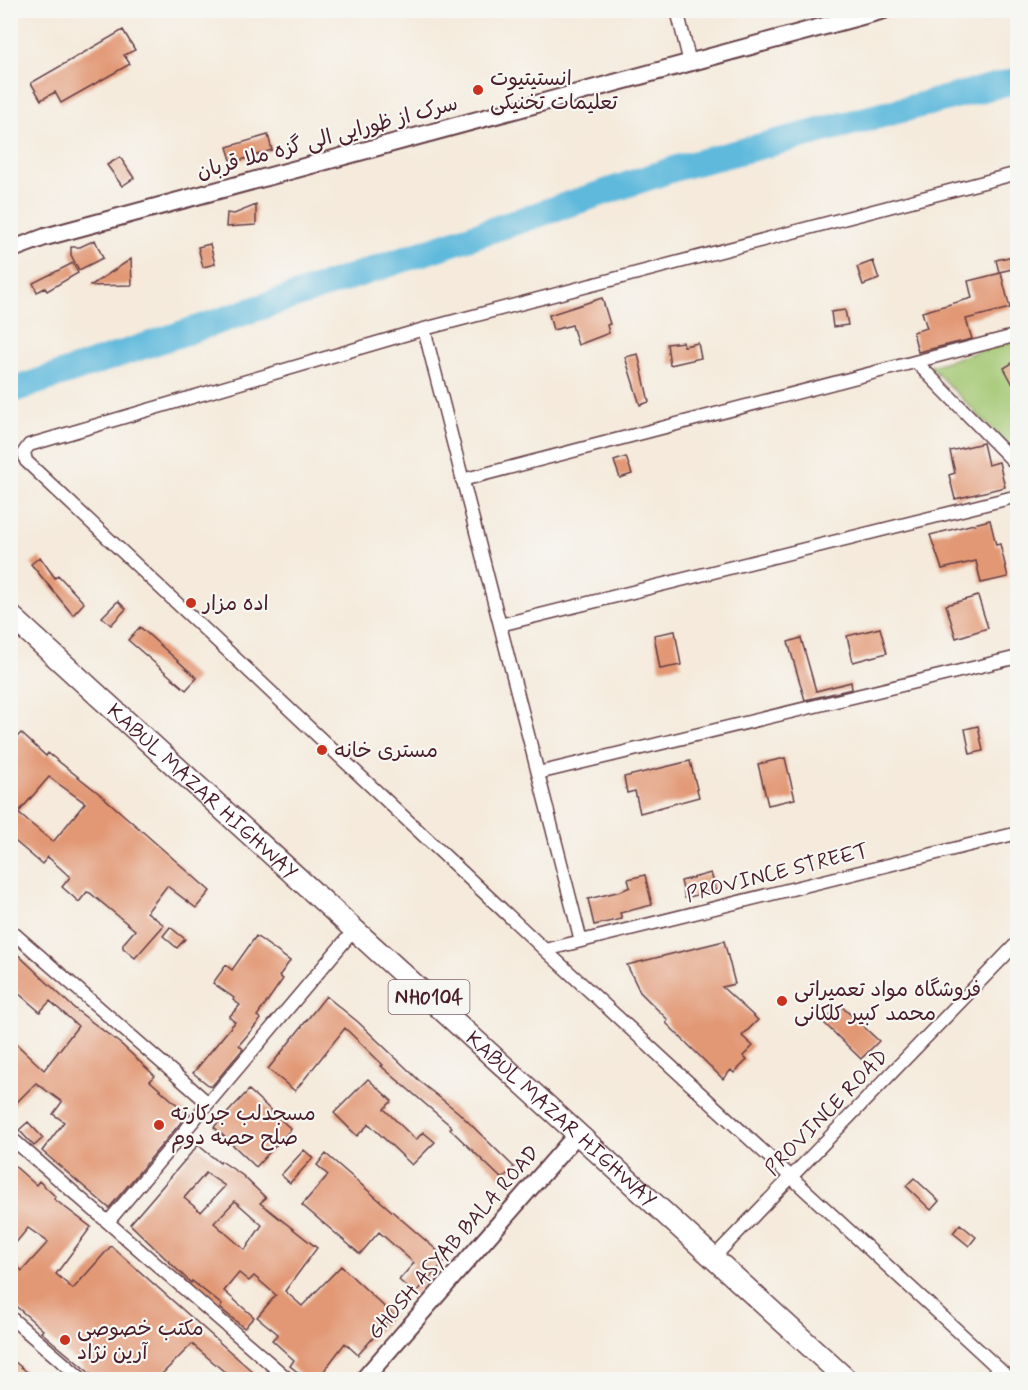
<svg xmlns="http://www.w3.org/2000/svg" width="1028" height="1390" font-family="Mynerve,'Playpen Sans Arabic',sans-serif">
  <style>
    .green { fill: #a2c670; stroke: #76724e; stroke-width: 1.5 }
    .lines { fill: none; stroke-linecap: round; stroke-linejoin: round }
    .river { stroke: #5eb9dc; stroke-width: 26 }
    .building { fill: #e29875; fill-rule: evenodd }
    .street-casing { stroke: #643d45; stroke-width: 15 }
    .secondary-casing { stroke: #643d45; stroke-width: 20 }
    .highway-casing { stroke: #643d45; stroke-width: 24 }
    .street { stroke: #fff; stroke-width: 12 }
    .secondary { stroke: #fff; stroke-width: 16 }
    .highway { stroke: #fff; stroke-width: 21 }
    .poi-dot { fill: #c8321e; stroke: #f6f6f2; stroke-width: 2 }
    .labels { text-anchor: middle; stroke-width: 4.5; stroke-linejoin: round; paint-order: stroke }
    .shield { fill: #f6f6f2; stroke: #7e6067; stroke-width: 1.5 }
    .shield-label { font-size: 20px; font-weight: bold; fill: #4a1f2b }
    .poi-label { font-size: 21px; fill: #4a1f2b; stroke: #f6f6f2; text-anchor: start }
    .street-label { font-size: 21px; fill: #4a1f2b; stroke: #f6f6f2 }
  </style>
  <rect width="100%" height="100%" fill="#f6f6f2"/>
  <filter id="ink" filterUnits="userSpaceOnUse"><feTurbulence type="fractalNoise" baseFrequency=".0167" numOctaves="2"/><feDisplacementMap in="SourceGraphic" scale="12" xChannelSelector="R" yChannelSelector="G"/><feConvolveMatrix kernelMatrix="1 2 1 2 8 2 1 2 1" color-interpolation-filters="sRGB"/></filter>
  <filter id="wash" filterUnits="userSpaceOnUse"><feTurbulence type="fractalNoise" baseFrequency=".008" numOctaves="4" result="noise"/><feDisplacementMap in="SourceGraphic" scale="24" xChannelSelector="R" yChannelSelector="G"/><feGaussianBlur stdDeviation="1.35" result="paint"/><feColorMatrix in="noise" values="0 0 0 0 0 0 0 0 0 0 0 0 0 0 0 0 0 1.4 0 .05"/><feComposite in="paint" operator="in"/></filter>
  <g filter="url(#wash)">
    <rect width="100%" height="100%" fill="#f5eadb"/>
    <path class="green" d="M1017 340V455L930 366Z"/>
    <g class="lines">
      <path class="river" d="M10 391 680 167 1018 80"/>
    </g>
    <g id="blocks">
      <path class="building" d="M123 30 135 50 124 55 130 64 61 103 55 92 41 100 31 83Z
        M268 135 272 150 232 163 227 147Z
        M120 157 134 178 122 186 107 165Z
        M256 205V225L226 227 227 213 234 214Z
        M95 240 103 258 79 270 71 255V247H80Z
        M210 244 215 264 203 267 198 247Z
        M1017 255V268L999 272 996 260Z
        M131 259 132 285 90 286Z
        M873 261 879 279 863 285 857 267Z
        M73 263 78 273 47 291 45 288 37 292 33 283Z
        M1001 273 1010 308 966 319 972 339 918 352 913 332 927 328 922 312 972 298 968 281Z
        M602 298 610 324 607 325 609 333 578 345 572 325 553 330 549 315Z
        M845 310 848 325 833 327 831 312Z
        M683 342 684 346 698 343 701 358 670 365 667 344Z
        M638 354 649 402 640 405 625 357Z
        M1017 360V392L1004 368Z
        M983 443 988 465 999 462 1005 487 955 499 949 475 955 473 950 451Z
        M626 457 632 474 620 478 614 461Z
        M990 520 996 545 1000 544 1008 577 981 583 976 561 942 569 930 535Z
        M40 557 55 578 58 575 84 603 73 615 31 564Z
        M978 596 988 628 956 638 946 605Z
        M118 601 126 609 111 625 102 617Z
        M140 627 197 678 186 690 128 640Z
        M880 628 887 653 853 662 847 636Z
        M675 631 681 665 660 669 654 635Z
        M801 638 816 691 851 682 852 689 805 700 788 642Z
        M978 726 983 751 970 754 965 729Z
        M21 733 46 756 48 753 101 795 210 891 196 908 167 886 147 912 164 925 135 958 123 948V944L135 930 90 893 87 892 79 902 62 887 70 877 48 857 42 864 10 837V744ZM49 777 85 803 53 842 18 813Z
        M785 758 795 799 768 805 758 764Z
        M690 761 699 797 640 813 635 791 627 793 624 777Z
        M711 873 716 890 685 898 681 881Z
        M645 875 652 905 620 913 622 919 594 925 588 899 621 891 630 887 628 879Z
        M170 927 185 939 177 948 163 936Z
        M256 936 290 961 279 976 283 979 257 1016 261 1019 239 1045 243 1049 211 1087 193 1073 235 1022 229 1017 240 1005 233 1000 234 998 213 983 226 965 232 970Z
        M724 941 735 984 722 987 758 1020 742 1036 753 1046 743 1056 747 1060 734 1073 731 1070 723 1079 666 1023 668 1020 640 992 627 965Z
        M10 947 75 1009 122 1045 155 1076 150 1081 188 1114 109 1208 42 1151 64 1122 53 1114 62 1102 36 1083 10 1109V1038L44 1070 78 1026 50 1001 40 1012 10 986Z
        M326 996 358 1022 425 1086 458 1112 514 1167 502 1179 450 1129 452 1127 381 1066 383 1065 345 1028 295 1091 268 1069Z
        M840 1005 879 1041 861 1059 823 1022Z
        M368 1079 392 1101 384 1109 416 1140 423 1132 435 1142 412 1165 369 1124 357 1136 334 1113Z
        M249 1090 291 1129 256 1167 214 1127Z
        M28 1122 43 1138 34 1146 19 1130Z
        M198 1145 220 1163 221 1161 242 1175 266 1198 260 1203 317 1248 285 1291 302 1306 341 1266 393 1315 358 1355 345 1343 317 1380H308L290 1366 294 1360 272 1340 278 1334 257 1317 276 1295 254 1276 249 1281 239 1273 224 1291 254 1317 244 1328 220 1308 222 1305 192 1281 191 1283 130 1224ZM206 1173 225 1186 201 1212 184 1198ZM235 1201 262 1225 245 1250 214 1223Z
        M304 1150 313 1158 290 1183 281 1175Z
        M326 1154 447 1259 415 1294 399 1280 414 1263 379 1232 360 1254 302 1205 328 1175 317 1165Z
        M10 1162 36 1185 39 1181 56 1197 54 1199 91 1227 56 1274 73 1289 111 1246 262 1380H234L192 1344 156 1380H98L41 1332 43 1330 10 1301V1259L22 1271 48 1242 28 1228 10 1250Z
        M914 1178 939 1201 931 1210 906 1186Z
        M960 1224 976 1237 969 1246 953 1233Z
        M10 1358 37 1380H10Z"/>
    </g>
  </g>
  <g filter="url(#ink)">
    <use href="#blocks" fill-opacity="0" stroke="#643d45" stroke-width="1.5"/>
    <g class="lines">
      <defs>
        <path id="street" d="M677 10 690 63
          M424 329 581 941
          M916 362 1018 466
          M462 480 1018 335
          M500 625 1018 496
          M538 773 1018 657
          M10 930 208 1103
          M545 950 1018 833
          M10 1137 289 1380
          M108 1222 355 929
          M713 1258 1018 942
          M10 1317 83 1380
          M1011 1380 545 950 26 461 24 452 29 445 424 329 1018 173"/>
        <path id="secondary" d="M10 250 45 237 884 10
          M363 1380 578 1133"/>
        <g id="highway">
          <path id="s1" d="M10 615 847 1380"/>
        </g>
      </defs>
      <use href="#street" class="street-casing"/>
      <use href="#secondary" class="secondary-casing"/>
      <use href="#highway" class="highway-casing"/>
      <use href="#street" class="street"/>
      <use href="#secondary" class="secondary"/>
      <use href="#highway" class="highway"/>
    </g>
  </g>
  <g class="poi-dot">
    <circle cx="478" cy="90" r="6"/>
    <circle cx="191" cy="603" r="6"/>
    <circle cx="322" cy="750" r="6"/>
    <circle cx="782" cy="1001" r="6"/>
    <circle cx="159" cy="1125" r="6"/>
    <circle cx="65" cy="1340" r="6"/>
  </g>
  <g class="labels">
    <rect class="shield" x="388.5" y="980" width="81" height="34" rx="4.5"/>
    <g class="shield-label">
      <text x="429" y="1004">NH0104</text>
    </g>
    <g class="poi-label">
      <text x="490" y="85">انستیتیوت<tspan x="490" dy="24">تعلیمات تخنیکی</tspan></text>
      <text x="203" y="610">اده مزار</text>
      <text x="334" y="757">مستری خانه</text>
      <text x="794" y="996">فروشگاه مواد تعمیراتی<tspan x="794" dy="24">محمد کبیر کلکانی</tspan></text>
      <text x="171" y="1120">مسجدلب جرکارته<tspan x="171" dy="24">صلح حصه دوم</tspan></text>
      <text x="77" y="1335">مکتب خصوصی<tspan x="77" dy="24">آرین نژاد</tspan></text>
    </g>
    <g class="street-label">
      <text transform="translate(327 137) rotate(-15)" y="7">سرک از ظورایی الی گزه ملا قربان</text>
      <text dy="7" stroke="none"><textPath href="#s1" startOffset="261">KABUL MAZAR HIGHWAY</textPath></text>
      <text transform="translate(777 872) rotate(-14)" y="7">PROVINCE STREET</text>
      <text transform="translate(826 1112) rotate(-46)" y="7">PROVINCE ROAD</text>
      <text dy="7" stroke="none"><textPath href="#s1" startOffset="747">KABUL MAZAR HIGHWAY</textPath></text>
      <text transform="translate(453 1242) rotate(-49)" y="7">GHOSH ASYAB BALA ROAD</text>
    </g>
  </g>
  <rect width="1028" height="1390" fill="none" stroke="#f6f6f2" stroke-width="36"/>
</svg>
